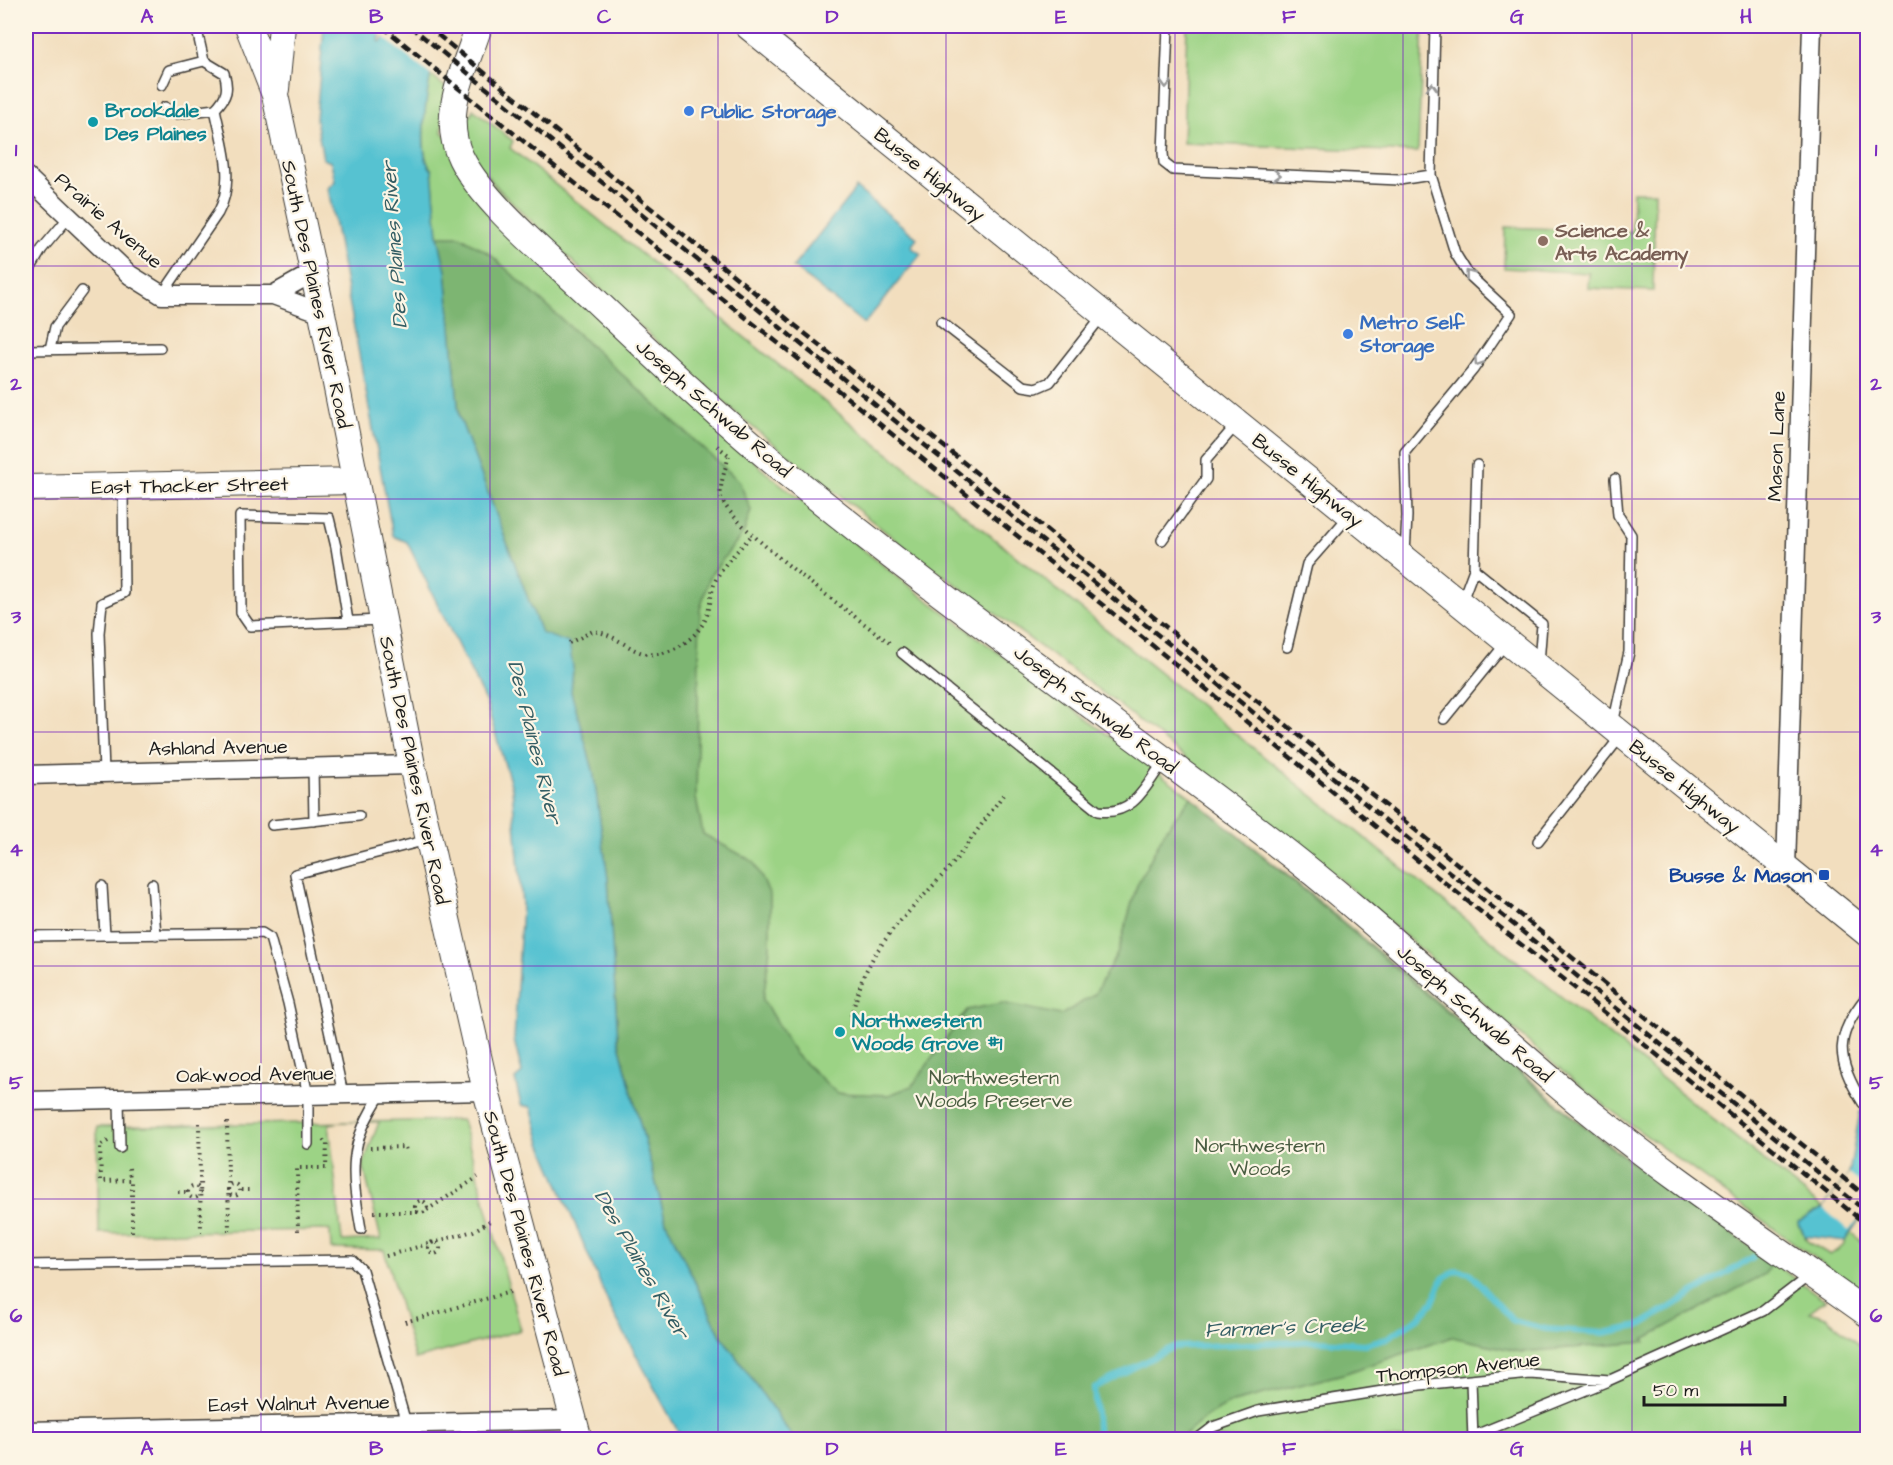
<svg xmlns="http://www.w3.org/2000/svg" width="1893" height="1465" font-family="'Architects Daughter',sans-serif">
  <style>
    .green { fill: #9cd385; stroke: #5c7850; stroke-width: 1.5; fill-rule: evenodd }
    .forest { fill: #7db572; stroke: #4c6847; stroke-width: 1.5 }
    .water { fill: #57c2d1; stroke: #3a6f76; stroke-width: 1.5 }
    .pier { fill: #f2debe }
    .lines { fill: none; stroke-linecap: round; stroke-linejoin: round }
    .stream { stroke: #57c2d1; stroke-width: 6 }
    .lane-casing { stroke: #3c3934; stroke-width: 12 }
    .street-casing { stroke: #3c3934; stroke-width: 21 }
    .secondary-casing { stroke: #3c3934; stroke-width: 28 }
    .path { stroke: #3c3934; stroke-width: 4; stroke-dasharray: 1.5 4.5; stroke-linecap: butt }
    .lane { stroke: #fff; stroke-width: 9 }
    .street { stroke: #fff; stroke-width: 18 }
    .secondary { stroke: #fff; stroke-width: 26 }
    .rail { stroke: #1c1c1c; stroke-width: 4.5; stroke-dasharray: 9 4.5; stroke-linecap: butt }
    .oneway { stroke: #999 }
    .grid { fill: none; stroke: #7b2cbf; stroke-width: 1.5; stroke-opacity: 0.55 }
    .shop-dot { fill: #3f7fe0; stroke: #fcf5e5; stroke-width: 2 }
    .culture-dot { fill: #0f9aa8; stroke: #fcf5e5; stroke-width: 2 }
    .education-dot { fill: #8d6e63; stroke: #fcf5e5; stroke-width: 2 }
    .transit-dot { fill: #1a4fb4; stroke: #fcf5e5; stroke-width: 2 }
    .labels { text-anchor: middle; stroke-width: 4.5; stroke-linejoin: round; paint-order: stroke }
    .culture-label { font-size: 20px; font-weight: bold; fill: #0d838f; stroke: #fcf5e5; text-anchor: start }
    .shop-label { font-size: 20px; font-weight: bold; fill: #366cbe; stroke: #fcf5e5; text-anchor: start }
    .street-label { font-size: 20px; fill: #1c1c1c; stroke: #fcf5e5 }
    .education-label { font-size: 20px; font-weight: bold; fill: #785e54; stroke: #fcf5e5; text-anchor: start }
    .transit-label { font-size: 20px; font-weight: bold; fill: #164399; stroke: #fcf5e5; text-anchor: end }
    .park-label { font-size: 20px; fill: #495c41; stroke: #fcf5e5 }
    .water-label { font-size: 21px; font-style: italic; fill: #345e64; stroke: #fcf5e5 }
    .neatline { fill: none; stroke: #7b2cbf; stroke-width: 2 }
    .grid-label { font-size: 20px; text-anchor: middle; font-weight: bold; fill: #7b2cbf }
  </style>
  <rect width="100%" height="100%" fill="#fcf5e5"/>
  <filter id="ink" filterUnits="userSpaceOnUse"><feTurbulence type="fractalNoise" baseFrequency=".0167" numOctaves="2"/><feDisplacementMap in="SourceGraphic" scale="12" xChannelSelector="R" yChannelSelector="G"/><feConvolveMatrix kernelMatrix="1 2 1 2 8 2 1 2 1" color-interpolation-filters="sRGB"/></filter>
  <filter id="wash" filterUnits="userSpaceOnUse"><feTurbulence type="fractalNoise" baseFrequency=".008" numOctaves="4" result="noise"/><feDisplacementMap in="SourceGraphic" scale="24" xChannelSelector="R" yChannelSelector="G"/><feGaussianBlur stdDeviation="1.35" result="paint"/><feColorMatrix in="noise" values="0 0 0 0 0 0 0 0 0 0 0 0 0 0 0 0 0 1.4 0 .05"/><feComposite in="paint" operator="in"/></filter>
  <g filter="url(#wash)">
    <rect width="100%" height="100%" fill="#f2debe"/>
    <path class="green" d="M1187 26H1423L1418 152 1183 143Z
      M430 75 448 89 442 132 763 470 908 585 1191 797 1312 895 1575 1118 1641 1169 1825 1300 1809 1312 1826 1317 1867 1351V1439H794L608 879 446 271 438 236 432 170C417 155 426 95 430 75Z
      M473 109 513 141 510 148 1823 1208 1798 1222 1807 1241 1830 1255 1843 1246 1849 1231 1867 1246V1296L1612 1111 1563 1072 1338 878 1119 705 896 540 745 421 625 313 500 190 478 166 464 134 463 117 471 115Z
      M1633 192H1655L1653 291 1588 288 1589 273 1504 268 1505 227 1632 232Z
      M462 1120 521 1330 511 1333 415 1359 384 1250 331 1249 330 1230 99 1233 97 1127ZM342 1122H379L363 1165 381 1239 342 1241 329 1124Z"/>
    <path class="forest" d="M438 236H460L490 254 739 481 751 510 744 532 710 576 700 609 696 798 703 834 754 862 770 895V949L763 1000 795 1054 837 1093 889 1095 912 1086 967 1010 1002 1003 1061 1015 1094 995 1118 952 1137 885 1165 831 1191 797C1321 902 1445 1013 1574 1118 1637 1169 1705 1215 1772 1261L1765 1274 1644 1339 1646 1342 1521 1352 1452 1337 1343 1374 1233 1402 1207 1416 1180 1439H794L720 1334 666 1222 618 1040 608 879 593 770 571 692 573 667 541 633 459 416 446 271Z"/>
    <path class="water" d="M324 26H382L379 42 382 41 387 26H441C435 53 411 151 432 170L438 236 446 271 459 416 541 633 569 643 573 667 571 692 593 770 608 879 618 1040 666 1222 720 1334 794 1439H684L679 1433 610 1307 541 1143 531 1107 521 1105 515 1079 522 1073 514 1040 522 904 512 788 486 703 407 542 393 536 328 188 335 181 331 162 323 159 316 119Z
      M856 188 917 238 911 247 921 254 864 324 793 267Z
      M1867 1108V1208L1845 1241 1805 1236 1798 1222 1823 1208 1849 1174 1860 1112Z"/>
    <path class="pier" d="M369 26H438L443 30 433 77Z
      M1849 1174 1868 1189 1867 1208 1849 1231 1823 1208Z"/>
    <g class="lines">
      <path class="stream" d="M1098 1440 1094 1388 1173 1347 1321 1341 1365 1344 1387 1338 1420 1317 1433 1302 1443 1278 1457 1270 1470 1273 1513 1321 1546 1329 1604 1333 1639 1326 1753 1257"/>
    </g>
  </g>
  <g filter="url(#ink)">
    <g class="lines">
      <defs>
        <path id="lane" d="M1168 26 1163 153 1164 163 1173 170 1399 180 1431 175
          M162 85 169 70 204 61
          M165 107 175 114 215 109
          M26 276 42 249 69 217
          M162 295 218 213C236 180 222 144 215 109 227 97 229 89 224 73L204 61 196 26
          M941 322 1023 386 1036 388 1050 382 1102 316
          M50 349 55 327 82 291
          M26 350 160 348
          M1162 540 1206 479V460L1236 425
          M1405 554 1407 516 1405 452 1473 370 1511 314 1468 274 1455 253 1431 175 1435 26
          M1474 569 1542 624 1539 663
          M1462 601 1474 569 1477 465
          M348 621 336 547 329 518 240 516 241 613 250 626 380 620
          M1287 647 1307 564 1349 516
          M902 653 1098 811C1133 816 1145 788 1163 762
          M1444 719 1506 643
          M1613 724 1629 652 1631 535 1618 515 1615 479
          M313 768 314 821
          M104 773 99 633 102 603 124 593 123 489
          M272 825 359 816
          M1538 841 1621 736
          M152 884 156 935
          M102 886 105 935
          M26 936 262 933 270 938 288 1003 308 1095V1144
          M343 1094 295 874 427 840
          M119 1099 120 1148
          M1863 1103C1835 1059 1834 1035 1868 995
          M361 1229C351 1171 347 1144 382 1093
          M26 1265 352 1260 362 1270 406 1423
          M1471 1380 1473 1440
          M1473 1436 1608 1381
          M1196 1440 1213 1427 1258 1411 1420 1385 1530 1374 1610 1380 1763 1311 1810 1275"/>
        <path id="street" d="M26 176 130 275 162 295H273L322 313
          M273 295 314 272
          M26 775 412 765
          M1786 868 1812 26
          M26 1101 486 1091
          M26 1431 573 1420"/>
        <path id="secondary" d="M248 26 275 95 322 313 412 765 486 1091 579 1440
          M479 26C466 67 439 115 461 158 484 205 557 263 596 301 655 357 715 414 778 466 935 596 1104 712 1266 836 1373 917 1470 1012 1573 1098 1667 1176 1769 1243 1868 1314
          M748 26 1868 934
          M276 89 282 26
          M26 488 355 481"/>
      </defs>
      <use href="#lane" class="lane-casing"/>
      <use href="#street" class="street-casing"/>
      <use href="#secondary" class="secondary-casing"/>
      <path class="path" d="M717 446 730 456
        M729 456C726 467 719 485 721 497 729 527 861 620 892 645
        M569 643 593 631C616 634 629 651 647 654 669 657 694 640 704 622 711 610 710 594 715 582 722 564 740 549 752 535
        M851 1016 863 977 875 954 893 929 952 865 1003 795
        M227 1122 229 1231
        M199 1123 201 1232
        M108 1141 100 1146 101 1181 132 1180V1233
        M370 1148 405 1147 406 1151
        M129 1168 130 1180
        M228 1190a6 6 0 1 1 12 0a6 6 0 1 1-12 0Z
        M188 1192a6 6 0 1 1 12 0a6 6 0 1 1-12 0Z
        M241 1190H250
        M178 1192H188
        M415 1207a6 6 0 1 1 12 0a6 6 0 1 1-12 0Z
        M427 1210 478 1177
        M374 1212H418
        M298 1231 297 1168H326L327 1144 320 1137
        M428 1248a6 6 0 1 1 12 0a6 6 0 1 1-12 0Z
        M386 1256 473 1231 490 1221
        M405 1322 510 1292"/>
      <use href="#lane" class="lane"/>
      <use href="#street" class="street"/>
      <use href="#secondary" class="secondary"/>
      <path class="rail" d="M382 26 581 188 829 383 1868 1226
        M410 26 1868 1213
        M427 26 1868 1198"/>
    </g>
    <defs><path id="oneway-chevron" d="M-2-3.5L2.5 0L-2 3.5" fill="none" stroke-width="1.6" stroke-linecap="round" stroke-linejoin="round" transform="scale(1.5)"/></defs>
    <g class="oneway">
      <use href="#oneway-chevron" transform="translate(1166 84) rotate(92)"/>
      <use href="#oneway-chevron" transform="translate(1432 87) rotate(-88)"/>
      <use href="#oneway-chevron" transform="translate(1277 175) rotate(2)"/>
      <use href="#oneway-chevron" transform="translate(1469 274) rotate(-127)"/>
      <use href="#oneway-chevron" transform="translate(1478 362) rotate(124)"/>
    </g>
  </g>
  <path class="grid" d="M261 26V1440M490 26V1440M718 26V1440M946 26V1440M1175 26V1440M1403 26V1440M1632 26V1440M26 266H1868M26 499H1868M26 732H1868M26 966H1868M26 1199H1868"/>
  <g class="shop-dot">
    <circle cx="689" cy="111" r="6"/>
    <circle cx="1348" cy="334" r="6"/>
  </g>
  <g class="culture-dot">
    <circle cx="93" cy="122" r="6"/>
    <circle cx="840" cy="1032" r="6"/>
  </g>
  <circle class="education-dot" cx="1543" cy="241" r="6"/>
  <rect class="transit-dot" x="1818" y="869" width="12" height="12" rx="3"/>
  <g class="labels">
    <g class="culture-label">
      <text x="105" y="117">Brookdale<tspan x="105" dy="23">Des Plaines</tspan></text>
      <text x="852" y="1027">Northwestern<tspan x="852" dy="23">Woods Grove #1</tspan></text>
    </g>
    <g class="shop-label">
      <text x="701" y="118">Public Storage</text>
      <text x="1360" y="329">Metro Self<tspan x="1360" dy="23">Storage</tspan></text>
    </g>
    <g class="street-label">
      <text transform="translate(930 174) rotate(39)" y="7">Busse Highway</text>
      <text transform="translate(109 220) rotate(41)" y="7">Prairie Avenue</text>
      <text transform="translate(317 294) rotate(78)" y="7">South Des Plaines River Road</text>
      <text transform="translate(714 408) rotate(41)" y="7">Joseph Schwab Road</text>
      <text transform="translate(1776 446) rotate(-88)" y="7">Mason Lane</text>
      <text transform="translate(1308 480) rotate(39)" y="7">Busse Highway</text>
      <text transform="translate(190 485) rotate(-1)" y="7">East Thacker Street</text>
      <text transform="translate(1096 709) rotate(37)" y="7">Joseph Schwab Road</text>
      <text transform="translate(218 747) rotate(-1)" y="7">Ashland Avenue</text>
      <text transform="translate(415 770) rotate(78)" y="7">South Des Plaines River Road</text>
      <text transform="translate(1685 786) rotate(39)" y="7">Busse Highway</text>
      <text transform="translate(1475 1013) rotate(41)" y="7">Joseph Schwab Road</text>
      <text transform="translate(255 1074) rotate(-1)" y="7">Oakwood Avenue</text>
      <text transform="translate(526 1243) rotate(75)" y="7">South Des Plaines River Road</text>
      <text transform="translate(1458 1367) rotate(-6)" y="7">Thompson Avenue</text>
      <text transform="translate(299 1403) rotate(-1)" y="7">East Walnut Avenue</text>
    </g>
    <g class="education-label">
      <text x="1555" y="237">Science &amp;<tspan x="1555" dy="23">Arts Academy</tspan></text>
    </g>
    <g class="transit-label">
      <text x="1812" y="882">Busse &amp; Mason</text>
    </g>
    <g class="park-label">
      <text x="994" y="1084">Northwestern<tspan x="994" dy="23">Woods Preserve</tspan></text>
      <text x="1260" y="1152">Northwestern<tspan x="1260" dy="23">Woods</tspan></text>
    </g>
    <g class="water-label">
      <text transform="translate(394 245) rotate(-94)" y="7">Des Plaines River</text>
      <text transform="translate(535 742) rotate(76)" y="7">Des Plaines River</text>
      <text transform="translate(642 1264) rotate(60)" y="7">Des Plaines River</text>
      <text transform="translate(1285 1327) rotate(-2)" y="7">Farmer's Creek</text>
    </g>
  </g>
  <rect width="1893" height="1465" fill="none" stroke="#fcf5e5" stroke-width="66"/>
  <path d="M1644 1396v9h141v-9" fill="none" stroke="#1c1c1c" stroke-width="3"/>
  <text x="1653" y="1396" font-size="18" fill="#1c1c1c" stroke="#fcf5e5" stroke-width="4.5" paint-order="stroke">50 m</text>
  <rect x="33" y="33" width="1827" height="1399" class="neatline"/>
  <g class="grid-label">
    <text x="147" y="23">A</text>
    <text x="376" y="23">B</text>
    <text x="604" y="23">C</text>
    <text x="832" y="23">D</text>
    <text x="1061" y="23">E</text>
    <text x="1289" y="23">F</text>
    <text x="1517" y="23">G</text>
    <text x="1746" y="23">H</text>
    <text x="16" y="156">1</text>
    <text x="1876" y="156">1</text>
    <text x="16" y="390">2</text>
    <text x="1876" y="390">2</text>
    <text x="16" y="623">3</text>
    <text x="1876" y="623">3</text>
    <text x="16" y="856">4</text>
    <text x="1876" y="856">4</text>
    <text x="16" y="1089">5</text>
    <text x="1876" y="1089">5</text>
    <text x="16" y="1322">6</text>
    <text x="1876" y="1322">6</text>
    <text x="147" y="1455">A</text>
    <text x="376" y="1455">B</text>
    <text x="604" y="1455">C</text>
    <text x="832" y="1455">D</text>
    <text x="1061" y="1455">E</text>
    <text x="1289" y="1455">F</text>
    <text x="1517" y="1455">G</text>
    <text x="1746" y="1455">H</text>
  </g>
</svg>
